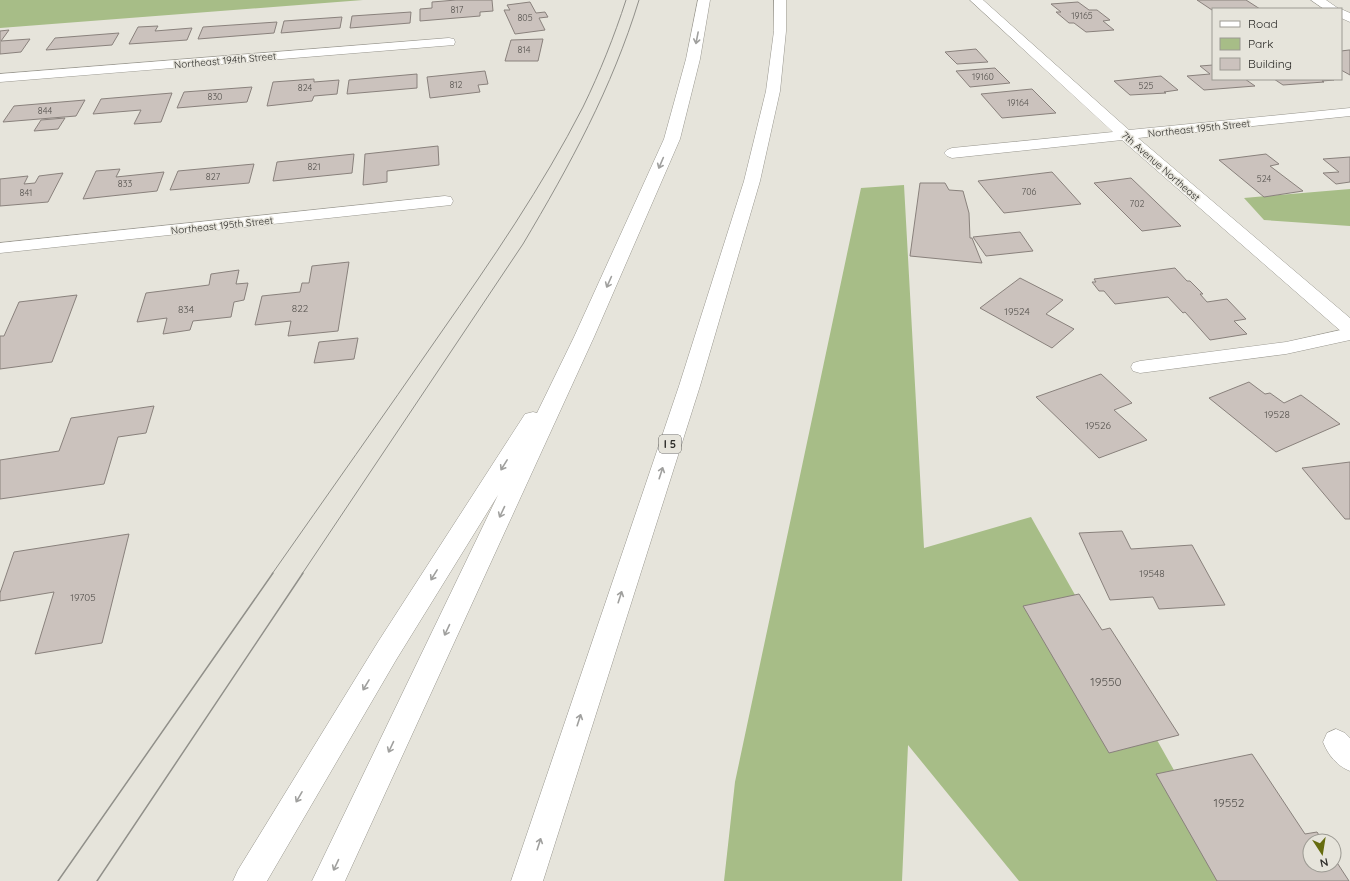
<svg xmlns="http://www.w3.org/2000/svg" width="1350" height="881" font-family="Quicksand,sans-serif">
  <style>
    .green { fill: #a7bd87 }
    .building { fill: #cbc2bd; stroke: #89817c }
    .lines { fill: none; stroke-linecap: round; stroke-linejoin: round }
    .lane-casing { stroke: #99978f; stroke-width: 1 }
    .street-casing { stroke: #99978f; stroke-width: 1 }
    .secondary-casing { stroke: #99978f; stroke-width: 1 }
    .highway-casing { stroke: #99978f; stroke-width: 1 }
    .lane { fill: #fff; fill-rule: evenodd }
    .street { fill: #fff; fill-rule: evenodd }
    .secondary { fill: #fff; fill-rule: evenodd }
    .highway { fill: #fff; fill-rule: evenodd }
    .tram-far1 { stroke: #91908a; stroke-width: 1 }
    .tram { stroke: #91908a; stroke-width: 1.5 }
    .oneway { stroke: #a0a09e }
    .labels { text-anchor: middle; stroke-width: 3; stroke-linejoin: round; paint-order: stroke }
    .far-number-label { font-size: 9px; fill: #54514d }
    .far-street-label { font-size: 10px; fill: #2c2b28; stroke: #e6e4db }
    .number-label { font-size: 10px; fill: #54514d }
    .shield { fill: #e6e4db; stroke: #64625e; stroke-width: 1 }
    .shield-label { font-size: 11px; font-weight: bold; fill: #2c2b28 }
    .near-number-label { font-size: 12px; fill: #54514d }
  </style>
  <rect width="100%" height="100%" fill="#e6e4db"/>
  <path class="green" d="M0 0H363L0 28Z
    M904 185 924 548 1031 517 1227 864 1329 881H1019L908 745 902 881H724L735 782 861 188Z
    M1350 189V226L1264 220 1244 198Z"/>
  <path class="building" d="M456 0H492L493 11 480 12V16L420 21V9L432 8V2Z
    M1197 0H1246L1260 9H1213L1212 10Z
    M530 2 536 13 545 12 548 17 539 18 545 30 515 34 504 10H510L507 5Z
    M1078 2 1089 10H1097L1110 20 1103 21 1114 30 1086 32 1074 23H1069L1056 12H1061L1051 4Z
    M411 12 410 23 350 28 352 16Z
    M342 17 340 28 281 33 284 21Z
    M277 22 274 33 198 39 203 27Z
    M158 26 155 31 192 28 187 40 129 44 138 27Z
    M9 30 1 41 30 39 21 52 0 54V31Z
    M119 33 112 45 46 50 55 38Z
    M543 39 538 61H505L511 40Z
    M976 49 988 62 957 64 945 52Z
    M1349 50H1350V75L1341 70V51Z
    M1213 65V79H1245L1255 86 1204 90 1187 76 1210 74 1200 66Z
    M995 68 1010 83 970 87 956 71Z
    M485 71 488 84 478 85 480 92 430 98 427 77Z
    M417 74V88L347 94 349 80Z
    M1161 76 1178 90 1164 92 1166 93 1130 95 1114 81Z
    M314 79V82L339 80 337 94 314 96 312 101 267 106 273 82Z
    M1274 79H1332L1334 80 1322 81 1324 82 1283 85Z
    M252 87 247 102 177 108 184 92Z
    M1032 89 1056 113 1002 118 981 94Z
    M172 93 161 122 134 124 141 110 93 114 101 99Z
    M85 100 76 116 3 122 14 106Z
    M65 118 58 129 34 131 41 120Z
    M438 146 439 165 387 171V182L363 185 365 154Z
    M354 154 352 173 273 181 277 162Z
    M1266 154 1279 164 1270 166 1303 191 1264 197 1219 160Z
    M1350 157V182L1336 184 1323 173 1339 172 1323 159Z
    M254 164 249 183 170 190 178 171Z
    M120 169 116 177 164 172 157 191 83 199 96 171Z
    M1052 172 1081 204 1004 213 978 181Z
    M63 173 48 202 0 206V179L28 176 24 184 35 183 39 176Z
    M1131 178 1181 226 1142 231 1094 183Z
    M920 183H945L949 190 963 191 969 213 970 238H972L982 263 910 256Z
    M1020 232 1033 251 986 256 973 237Z
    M349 262 338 331 288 336 291 321 255 325 262 296 300 292 302 283H309L312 266Z
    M1175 268 1187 281H1190L1203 294H1200L1207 302 1227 299 1246 319 1234 321 1247 334 1210 340 1185 312 1183 313 1168 297 1115 304 1104 291H1099L1092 282H1096L1094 279Z
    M239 270 236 284 248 283 244 300 234 302 231 317 193 321 190 330 163 334 167 318 137 322 146 293 209 285 211 274Z
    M1020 278 1063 300 1046 314 1074 329 1052 348 980 308Z
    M77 295 52 362 0 369V336H4L19 302Z
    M358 338 354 359 314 363 319 342Z
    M1101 374 1132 403 1114 410 1147 440 1099 458 1036 397Z
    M1249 382 1265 394 1270 393 1284 403 1301 395 1340 424 1276 452 1209 398Z
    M154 406 146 433 118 437 104 484 0 499V460L59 451 71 418Z
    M1350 462V519H1345L1302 468Z
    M1122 531 1131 549 1192 545 1225 605 1159 609 1153 597 1110 600 1079 533Z
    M129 534 102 643 35 654 54 592 0 601V593L14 552Z
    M1079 594 1102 630 1110 628 1179 735 1109 753 1023 606Z
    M1252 754 1305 834 1317 832 1323 841H1310V865H1334V858L1349 881H1217L1156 774Z"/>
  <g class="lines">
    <defs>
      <path id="lane" d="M1350 328V340L1286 354 1140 373 1133 371 1131 367 1133 363 1140 361 1286 342Z
        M1336 729 1345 733 1350 738V771C1337 766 1328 755 1323 742L1327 733Z"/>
      <path id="street" d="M970 0H983L1129 130 1350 108V116L1138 138 1350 318V334L1343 333 1122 140 952 158 947 156 944 153 947 150 952 148 1113 132Z
        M449 38 454 39 455 42 454 45 0 82V74Z
        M445 196 451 197 453 201 451 205 0 253V243Z"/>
      <path id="secondary" d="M1311 0H1326L1339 9H1324Z
        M1341 9 1350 13V22L1341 18Z"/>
      <path id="highway" d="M698 0H710L700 59 680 139 594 337 345 881H312L498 495 396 660 267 881H233L238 870 378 642 525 414 533 412 537 413 574 337 664 139 686 59Z
        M774 0H786V31L780 91 760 181 700 386 543 881H511L679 386 744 181 766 91 774 31Z"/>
    </defs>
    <use href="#lane" class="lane-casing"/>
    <use href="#street" class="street-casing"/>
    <use href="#secondary" class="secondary-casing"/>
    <use href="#highway" class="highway-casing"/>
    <use href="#lane" class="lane"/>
    <use href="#street" class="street"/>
    <use href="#secondary" class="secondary"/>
    <use href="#highway" class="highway"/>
    <path class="tram-far1" d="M272 574C328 494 384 415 440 334 491 261 542 187 583 107 600 72 614 37 626 0
      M302 574 523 244C570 165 612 88 639 0"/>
    <path class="tram" d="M58 881 273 573
      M97 881 303 573"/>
  </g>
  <defs><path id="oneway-shaft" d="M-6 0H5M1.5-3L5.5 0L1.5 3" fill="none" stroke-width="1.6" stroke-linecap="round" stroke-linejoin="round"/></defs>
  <g class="oneway">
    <use href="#oneway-shaft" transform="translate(697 38) rotate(101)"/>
    <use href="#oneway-shaft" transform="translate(661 163) rotate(113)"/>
    <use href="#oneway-shaft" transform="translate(609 282) rotate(114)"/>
    <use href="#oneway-shaft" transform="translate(504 465) rotate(122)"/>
    <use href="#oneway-shaft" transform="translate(661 473) rotate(-72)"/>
    <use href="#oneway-shaft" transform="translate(502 512) rotate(115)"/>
    <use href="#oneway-shaft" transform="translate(434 575) rotate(122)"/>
    <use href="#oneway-shaft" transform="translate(620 597) rotate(-72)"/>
    <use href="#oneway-shaft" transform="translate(447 630) rotate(115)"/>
    <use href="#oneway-shaft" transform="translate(366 685) rotate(121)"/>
    <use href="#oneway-shaft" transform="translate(579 720) rotate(-72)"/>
    <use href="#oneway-shaft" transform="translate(391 747) rotate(115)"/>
    <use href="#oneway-shaft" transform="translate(299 797) rotate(120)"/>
    <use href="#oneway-shaft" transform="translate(539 844) rotate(-72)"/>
    <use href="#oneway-shaft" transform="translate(336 865) rotate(115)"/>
  </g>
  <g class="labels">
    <g class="far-number-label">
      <text x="457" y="13">817</text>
      <text x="1082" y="19">19165</text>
      <text x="525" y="21">805</text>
      <text x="524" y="53">814</text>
      <text x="983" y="80">19160</text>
      <text x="456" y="88">812</text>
      <text x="1146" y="89">525</text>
      <text x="305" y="91">824</text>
      <text x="215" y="100">830</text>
      <text x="1018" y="106">19164</text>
      <text x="45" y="114">844</text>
      <text x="314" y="170">821</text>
      <text x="213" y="180">827</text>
      <text x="1264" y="182">524</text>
      <text x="125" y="187">833</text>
      <text x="1029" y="195">706</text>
      <text x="26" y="196">841</text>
      <text x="1137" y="207">702</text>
    </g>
    <g class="far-street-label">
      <text transform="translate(225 60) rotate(-5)" y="4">Northeast 194th Street</text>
      <text transform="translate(1199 128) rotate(-6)" y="4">Northeast 195th Street</text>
      <text transform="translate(1161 166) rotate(41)" y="4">7th Avenue Northeast</text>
      <text transform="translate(222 225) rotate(-6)" y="4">Northeast 195th Street</text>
    </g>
    <g class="number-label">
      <text x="300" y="312">822</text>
      <text x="186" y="313">834</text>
      <text x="1017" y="315">19524</text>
      <text x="1277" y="418">19528</text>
      <text x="1098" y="429">19526</text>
      <text x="1152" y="577">19548</text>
      <text x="83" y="601">19705</text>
    </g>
    <rect class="shield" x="659" y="435" width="22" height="18" rx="3"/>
    <g class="shield-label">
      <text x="670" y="448">I 5</text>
    </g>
    <g class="near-number-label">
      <text x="1106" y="686">19550</text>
      <text x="1229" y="807">19552</text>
    </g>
  </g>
  <rect x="1212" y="8" width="130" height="72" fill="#e6e4db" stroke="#9c9a93"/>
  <rect x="1220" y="21" width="20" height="6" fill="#ffffff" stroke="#9c9a93"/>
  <text x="1248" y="28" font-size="12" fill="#2c2b28">Road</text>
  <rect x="1220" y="38" width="20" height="12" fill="#a7bd87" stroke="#9c9a93"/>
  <text x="1248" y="48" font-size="12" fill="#2c2b28">Park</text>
  <rect x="1220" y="58" width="20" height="12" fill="#cbc2bd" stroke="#9c9a93"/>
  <text x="1248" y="68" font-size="12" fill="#2c2b28">Building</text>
  <g transform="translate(1322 853) rotate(168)"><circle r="19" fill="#e6e4db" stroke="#9c9a93"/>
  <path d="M0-3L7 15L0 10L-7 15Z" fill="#666c0f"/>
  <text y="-6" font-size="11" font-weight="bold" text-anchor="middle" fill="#2c2b28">N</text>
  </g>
</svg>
